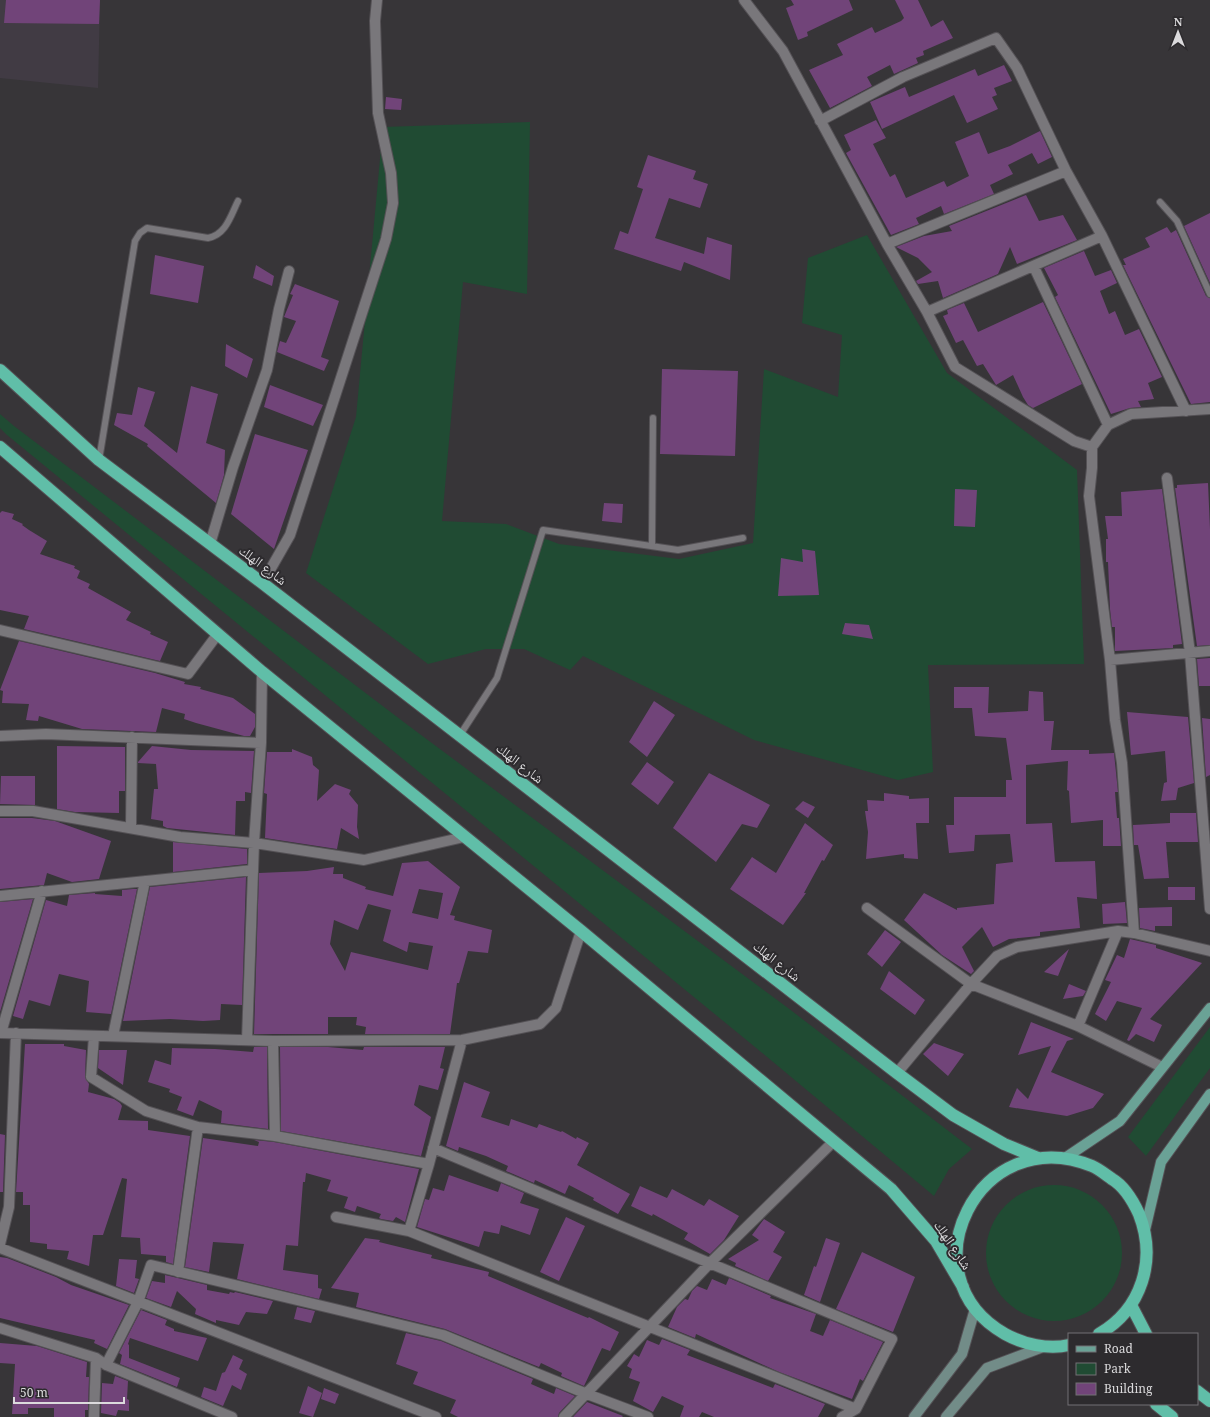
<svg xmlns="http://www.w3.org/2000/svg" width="1210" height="1417" font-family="'Noto Serif','Noto Naskh Arabic',serif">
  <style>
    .built { fill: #413b44 }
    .green { fill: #204b33 }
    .building { fill: #714479; fill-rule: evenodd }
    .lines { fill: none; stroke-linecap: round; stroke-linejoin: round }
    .lane-casing { stroke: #545155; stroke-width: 8 }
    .street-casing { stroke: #545155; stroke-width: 12 }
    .secondary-casing { stroke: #545155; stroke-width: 12 }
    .primary-casing { stroke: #545155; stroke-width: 12 }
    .highway-casing { stroke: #545155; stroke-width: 14 }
    .lane { stroke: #79777b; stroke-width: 6 }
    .street { stroke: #79777b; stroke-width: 10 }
    .secondary { stroke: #728c88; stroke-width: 10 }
    .primary { stroke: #6aa296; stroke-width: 10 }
    .highway { stroke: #60bea8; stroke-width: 12 }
    .labels { text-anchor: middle; stroke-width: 4; stroke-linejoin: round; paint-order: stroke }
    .street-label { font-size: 14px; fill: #dbdadc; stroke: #2d2b2e }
  </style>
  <rect width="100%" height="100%" fill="#373538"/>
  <path class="built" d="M0 0H100L98 88 0 78Z"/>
  <path class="green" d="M530 122 527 294 463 282 442 521 506 524 559 544 679 559 753 543 764 369 838 397 842 335 802 323 808 258 867 235 947 373 1077 470 1084 664 928 665 933 772 898 780 754 740 583 656 570 670 524 649H486L428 664 306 573 356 417 383 127Z
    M0 414 14 426 409 726 788 1008 972 1149 949 1169 934 1196 755 1047 7 435 0 428Z
    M1210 1027V1068L1146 1156 1128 1137Z
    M986 1253a68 68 0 1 1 136 0a68 68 0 1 1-136 0Z"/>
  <path class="building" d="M6 0H100L99 24 4 23Z
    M791 0H849L853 10 807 32 808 36 798 40 786 8 794 5Z
    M895 0H918L931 27 943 20 953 38 923 51 924 55 916 58 918 63 894 74 890 65 867 77 872 86 830 108 809 70 843 55 837 44 872 27 875 33 901 21 904 18Z
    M1004 65 1012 81 994 88 997 95 992 97 998 109 967 123 954 95 882 129 870 102 905 87 909 97 975 69 978 76Z
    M386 97 402 99 401 110 385 109Z
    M876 120 886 138 873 144 890 177 895 174 906 198 944 181 947 187 969 176 955 142 979 132 988 154 1010 146 1040 131 1052 157 1038 164 1032 153 1008 165 1013 174 990 185 994 194 944 214 941 206 916 218 919 224 891 235 846 153 851 150 844 135Z
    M648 155 696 171 693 179 708 184 700 208 669 198 655 238 704 254 707 237 732 245 730 280 684 262 681 271 614 249 620 231 628 234 643 189 637 187Z
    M1026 195 1039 221 1063 215 1077 240 1017 264 1010 247 998 274 943 298 938 281 918 284 916 281 932 272 918 258 896 247 924 236 952 231 949 226Z
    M1210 213V283L1184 226Z
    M1167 227 1171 233 1176 230 1206 296 1210 298V402L1191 404 1123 265H1126L1123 259 1150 247 1145 238Z
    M1084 251 1095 276 1111 270 1117 283 1100 291 1109 314 1115 311 1125 335 1139 329 1162 377 1148 383 1154 399 1138 401 1141 407 1130 408 1111 414 1055 297 1058 295 1044 268Z
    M155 255 204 266 198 303 150 294Z
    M256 265 274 276 272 286 253 278Z
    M295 284 339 301 321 357 329 360 324 371 277 352 280 341 286 343 296 321 284 317 293 295 290 294Z
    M1043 302 1082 384 1033 408 1028 405 1023 397 1013 375 996 385 983 364 977 366 963 340 956 343 943 316 948 314 947 310 964 303 978 332Z
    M226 344 253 359 247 378 225 366Z
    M662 369 738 371 735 456 660 454Z
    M270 385 323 405 313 426 264 407Z
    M191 386 218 394 206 443 225 450 224 475 216 503 147 446 148 444 114 425 117 413 132 415 138 387 155 392 144 426 177 453Z
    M255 434 308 450 274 549 231 514Z
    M1208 483 1210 529V645L1197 646 1175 488H1177V485Z
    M955 489 977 490 975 527 954 526Z
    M1162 489 1182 644 1173 645V648L1115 651V627H1112L1110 609 1108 562H1106V539H1108L1105 516H1122L1121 492Z
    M604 503 623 504 622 523 602 521Z
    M2 511 14 514 12 519 23 524 22 525 29 530 47 541 40 554 75 566 74 568 80 571 77 578 90 584 88 588 131 612 126 620 151 632 150 634 168 642 160 661 24 629 29 616 0 610V513Z
    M802 549 815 551 819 595 778 596 781 558 803 562Z
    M845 623 869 625 873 639 842 634Z
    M19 641 155 673 185 682 184 684 201 687 200 689 233 698 255 714V727L250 736H244L196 723 184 719 185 714 162 708 156 732 82 729 39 716 38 721 26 720 29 704 2 703 3 691 0 690Z
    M1210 658V686H1199L1197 659Z
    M954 687H989L988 713 1028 711 1029 691 1043 692 1044 721H1054L1051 750H1089V754L1114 753 1118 792H1115L1117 818H1119L1121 846H1103V820L1071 823 1069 791 1067 790 1068 761 1026 765V824L1052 823 1055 862 1095 861 1097 899 1077 897 1080 928 1040 932V936L1009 939 993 947 982 927 962 947 974 971 971 974 942 955 904 920 924 893 957 910V908L994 904 996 864 1013 862 1010 834 975 835 974 851 949 853 946 825H954V797H1006V780H1012L1006 738 975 736 972 708H954Z
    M654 701 675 715 647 757 629 742Z
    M1127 712 1188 717 1194 783 1178 788 1176 800 1161 801 1164 783 1167 782 1165 751 1131 755Z
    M1202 718 1210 719V775L1206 777Z
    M57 746 125 747V791H119V813L75 812 57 809Z
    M152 746 191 750 254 751 251 793 245 792V801H236L235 835 167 828 163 826V821L151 819 154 789H158L156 764 138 763V762Z
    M292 749 312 757 313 765 319 770 317 801 335 784 351 790 349 794 358 805 357 827 359 839 341 828 337 849 265 838 267 794 264 793 267 752H292Z
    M647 762 674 782 658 805 631 784Z
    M709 773 770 805 757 828 742 824 716 862 673 828Z
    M1 776H35V805L0 804Z
    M884 793 909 796V799L929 798V823H916L918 859 904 858V854L866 859 868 832 865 811H868L867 800 884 801Z
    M803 801 815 807 808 818 795 809Z
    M1170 813H1196L1198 842H1166L1169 878 1144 879 1138 845H1134L1133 825 1170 823Z
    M0 818H32L55 821 111 841 99 879 72 882 47 873 44 885 0 889Z
    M805 823 833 845 824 861 822 860 804 893H806L783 925 730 889 752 857 776 873Z
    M173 842 247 849V864L173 872Z
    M428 861 460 887 450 915 455 916 454 920 492 930 488 953 468 951 459 983H457L450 1034H365L366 1027 356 1025 357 1017H328V1034H254L259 873 307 871 334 867 333 874H343V878L366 887 365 889 393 896 402 863ZM419 889 443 893 438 919 412 913ZM368 904 391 910 383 941 407 952 409 942 433 946 428 970 351 952 345 971 330 944 334 920 358 930Z
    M246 877 242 1005 221 1004 220 1020 203 1021 170 1019 123 1021 150 887Z
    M1168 887H1195V900H1168Z
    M133 889H137L111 1014 86 1012 89 981 59 974 50 1006 29 1000 23 1019 13 1016 46 900 67 906 69 895 95 893V894L122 896V890Z
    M33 899 0 1012V902Z
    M1125 902 1127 923 1103 924 1102 904Z
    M1172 907V926H1155V931L1140 928 1139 908Z
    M885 930 901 942 882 967 867 954Z
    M1130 939 1156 945V948L1202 963 1150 1019 1162 1025 1154 1042 1136 1034 1129 1041 1127 1040 1142 1008 1117 1001 1106 1021 1095 1014 1111 982 1105 980 1117 955 1124 958Z
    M1069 949 1058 976 1044 972Z
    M889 971 925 1000 915 1015 880 989Z
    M1069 984 1086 991 1083 996 1063 999Z
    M1031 1022 1074 1039 1067 1041 1051 1072 1104 1094 1093 1108 1067 1116 1009 1107 1017 1088 1028 1099 1051 1046 1018 1055Z
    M934 1043 964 1054 948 1076 923 1054Z
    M25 1044H64V1046L86 1050 85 1077 89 1084 88 1092 114 1099 120 1103 122 1106 118 1120 148 1121V1130L190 1136 173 1264 166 1262V1256L141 1254 140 1238 121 1237 127 1179 122 1178 103 1235H93L89 1266 67 1259 69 1251 47 1249V1244L30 1242V1205H23V1192H16Z
    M254 1047H267L268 1129 221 1123 222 1111 199 1100 193 1116 177 1110 182 1097 169 1092 170 1089 148 1082 155 1060 171 1065 172 1048 215 1049 253 1052Z
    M280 1047H328L363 1050 364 1047H445L440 1068 444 1069 438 1090 419 1085 414 1105 431 1117 421 1156 281 1131Z
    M99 1050H127L123 1085 98 1068Z
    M464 1082 490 1092 481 1117 509 1126 511 1119 537 1128 539 1124 561 1132 562 1131 576 1139 577 1137 589 1143 577 1165 630 1194 618 1214 593 1200 594 1198 569 1185 565 1194 535 1180 534 1183 506 1171 508 1166 486 1156 459 1147 458 1151 446 1146Z
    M0 1134 5 1135 3 1192H0Z
    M203 1138 258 1146 259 1142 254 1140 274 1142 419 1169 405 1222 396 1217 393 1221 381 1219 379 1218 381 1214 357 1206 355 1212 344 1208 348 1197 327 1191 331 1180 306 1173 305 1182H303L298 1246 286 1245 283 1270 318 1275V1288L322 1289 319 1299 237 1279 244 1244 213 1242 209 1272 185 1267Z
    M449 1175 498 1192 501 1183 524 1193 520 1203 539 1209 530 1235 501 1225 499 1234 484 1231 479 1247 417 1227 425 1199 429 1200 433 1188 444 1191Z
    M640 1186 667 1198 672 1189 704 1206 709 1199 739 1216 724 1240 710 1254 684 1239 688 1233 653 1214 652 1216 631 1206Z
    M566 1217 585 1226 559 1281 540 1272Z
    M764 1219 785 1232 773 1252 782 1257 768 1281 735 1266 736 1263 728 1259 759 1240 752 1235Z
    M365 1238 380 1240 379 1242 432 1255 431 1258 489 1272 488 1276 588 1318 589 1317 619 1332 610 1351 602 1348 584 1386 561 1376 562 1373 541 1363 539 1367 445 1329 356 1307 359 1293 331 1288Z
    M826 1238 840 1243 820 1302 804 1295 814 1266 816 1267Z
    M862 1252 915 1277 893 1332 836 1309Z
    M0 1257 7 1258 56 1277 71 1285 129 1305 107 1349 94 1343 95 1340 0 1318Z
    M119 1259 137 1260 135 1278 139 1279 134 1293 116 1286Z
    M165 1275 207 1285V1290L229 1294 230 1292 234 1293 235 1292 273 1301 267 1314 246 1312 239 1325 216 1320V1323L195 1314 196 1309 177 1291 171 1307 146 1298 152 1281 165 1283Z
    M729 1278 771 1296 770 1298 816 1314 810 1331 823 1336 830 1320 883 1342 863 1381 860 1379 852 1399 779 1372 696 1334 695 1338 668 1327 677 1307 685 1299 688 1300 692 1291 697 1286 707 1290 712 1279 726 1285Z
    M297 1307 315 1311 311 1323 294 1319Z
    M141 1310 167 1320 165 1325 174 1329V1331L207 1338 198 1361 130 1338 128 1344 129 1345V1358L180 1378 177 1387 120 1364 122 1355 119 1353Z
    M406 1333 441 1341 533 1379 531 1384 554 1394 556 1388 575 1396 559 1413 558 1417H458L450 1413 456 1400 413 1384 418 1372 396 1364Z
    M662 1339 690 1350 687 1355 773 1388 775 1384 825 1404 818 1417H714L702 1412 699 1417H680L684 1406 662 1396 653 1412 633 1401 640 1382 629 1378 632 1369 627 1366 634 1354 639 1357 647 1340 659 1345Z
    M0 1343 37 1346 87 1362 86 1377H89L88 1410H85V1417H54V1408H28V1414H12L15 1364 0 1363Z
    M233 1355 243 1360 239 1369 247 1374 241 1390 232 1385 223 1406 201 1397 204 1387 216 1391 222 1373 225 1372Z
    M115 1376 128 1381 127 1399 129 1400V1411L118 1410 116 1416 101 1413 102 1383 113 1384Z
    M308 1386 322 1393 313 1417 299 1413Z
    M324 1388 339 1394 335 1404 321 1399Z
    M587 1402 623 1416 622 1417H573Z"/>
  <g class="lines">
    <defs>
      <path id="lane" d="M1160 202 1177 221 1210 294
        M99 460 135 241 140 233 147 228 208 238C226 235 231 215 238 201
        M652 545 653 418
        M460 735 497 678 543 530 678 550 743 538"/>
      <path id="street" d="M744 0 783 51 887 244 927 312 955 367 1074 441 1092 447V468L1089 496 1110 660 1115 720 1122 763 1134 933 1210 951
        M820 121 903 77 996 38 1017 68 1066 171 1102 236 1186 411
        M887 244 1066 171
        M1034 267 1108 425
        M927 312 1102 236
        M1092 447 1108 425 1131 414 1210 409
        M1167 478 1190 653 1210 909
        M210 544 233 467 267 370 279 309 289 271
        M261 582 270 570 290 535 386 239 393 203 391 173 378 113 375 21 377 0
        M0 630 188 674 217 635
        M1110 660 1210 651
        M0 736 46 734 261 743 262 672
        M0 811H33L180 837 254 843 364 860 464 837
        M131 828 132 737
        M0 896 253 870
        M867 908 971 984 1078 1026 1162 1067
        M1078 1026 1118 931
        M0 1033 273 1041 462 1040 540 1024 556 1008 581 931
        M1 1033 42 891
        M94 1036 91 1077 146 1111 198 1127 275 1136 429 1164 462 1040
        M113 1036 145 881
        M247 1040 254 843 261 743
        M273 1041 275 1136
        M897 1073 971 984 997 956 1017 947 1118 931 1134 933
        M433 1148 892 1339 856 1409 842 1417
        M336 1217 409 1231 429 1164
        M409 1231 856 1409
        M0 1244 9 1207 16 1033
        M0 1248 436 1417
        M178 1272 198 1127
        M0 1328 96 1358 106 1365 232 1417
        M106 1365 138 1302 151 1265 443 1335 587 1394 648 1417
        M94 1417 96 1358
        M564 1417 710 1263 834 1141"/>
      <path id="secondary" d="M914 1417 962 1354 975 1309
        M946 1417 987 1368 1043 1347"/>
      <path id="primary" d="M1065 1158 1120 1121 1210 1008
        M1145 1230 1161 1162 1210 1094"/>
      <path id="highway" d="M0 370 99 460 261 582 897 1073 953 1115 1004 1144 1038 1158
        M0 447 262 672 581 931 891 1189 936 1241 963 1287
        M1131 1305 1146 1334
        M1069 1345C1048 1350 1023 1344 1005 1334 902 1275 979 1120 1092 1166 1099 1169 1105 1174 1112 1179 1124 1186 1133 1201 1139 1214 1157 1260 1142 1309 1099 1334
        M1197 1391 1210 1401
        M1156 1404 1172 1417"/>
    </defs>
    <use href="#lane" class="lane-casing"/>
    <use href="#street" class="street-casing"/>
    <use href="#secondary" class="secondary-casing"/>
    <use href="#primary" class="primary-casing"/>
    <use href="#highway" class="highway-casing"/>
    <use href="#lane" class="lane"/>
    <use href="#street" class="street"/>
    <use href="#secondary" class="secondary"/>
    <use href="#primary" class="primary"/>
    <use href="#highway" class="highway"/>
  </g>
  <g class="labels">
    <g class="street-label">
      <text transform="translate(263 565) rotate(37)" y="5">شارع الهلك</text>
      <text transform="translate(520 763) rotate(38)" y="5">شارع الهلك</text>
      <text transform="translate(777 961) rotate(38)" y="5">شارع الهلك</text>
      <text transform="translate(953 1245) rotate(56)" y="5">شارع الهلك</text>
    </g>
  </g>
  <rect x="1068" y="1333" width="130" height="72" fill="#2d2b2e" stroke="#737174"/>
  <rect x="1076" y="1346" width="20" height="6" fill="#6aa296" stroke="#737174"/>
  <text x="1104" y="1353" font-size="12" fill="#dbdadc">Road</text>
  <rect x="1076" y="1363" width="20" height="12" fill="#204b33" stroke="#737174"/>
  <text x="1104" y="1373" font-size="12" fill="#dbdadc">Park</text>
  <rect x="1076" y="1383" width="20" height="12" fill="#714479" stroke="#737174"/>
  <text x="1104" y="1393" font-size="12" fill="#dbdadc">Building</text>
  <g transform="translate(1178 32)" stroke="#2d2b2e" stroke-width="3" paint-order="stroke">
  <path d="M0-3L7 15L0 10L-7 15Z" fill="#dbdadc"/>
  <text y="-6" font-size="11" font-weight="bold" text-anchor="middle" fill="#dbdadc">N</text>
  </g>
  <path d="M14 1397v6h110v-6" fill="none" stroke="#dbdadc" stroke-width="2"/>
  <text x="20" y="1397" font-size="12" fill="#dbdadc" stroke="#2d2b2e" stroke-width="3" paint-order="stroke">50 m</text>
</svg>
